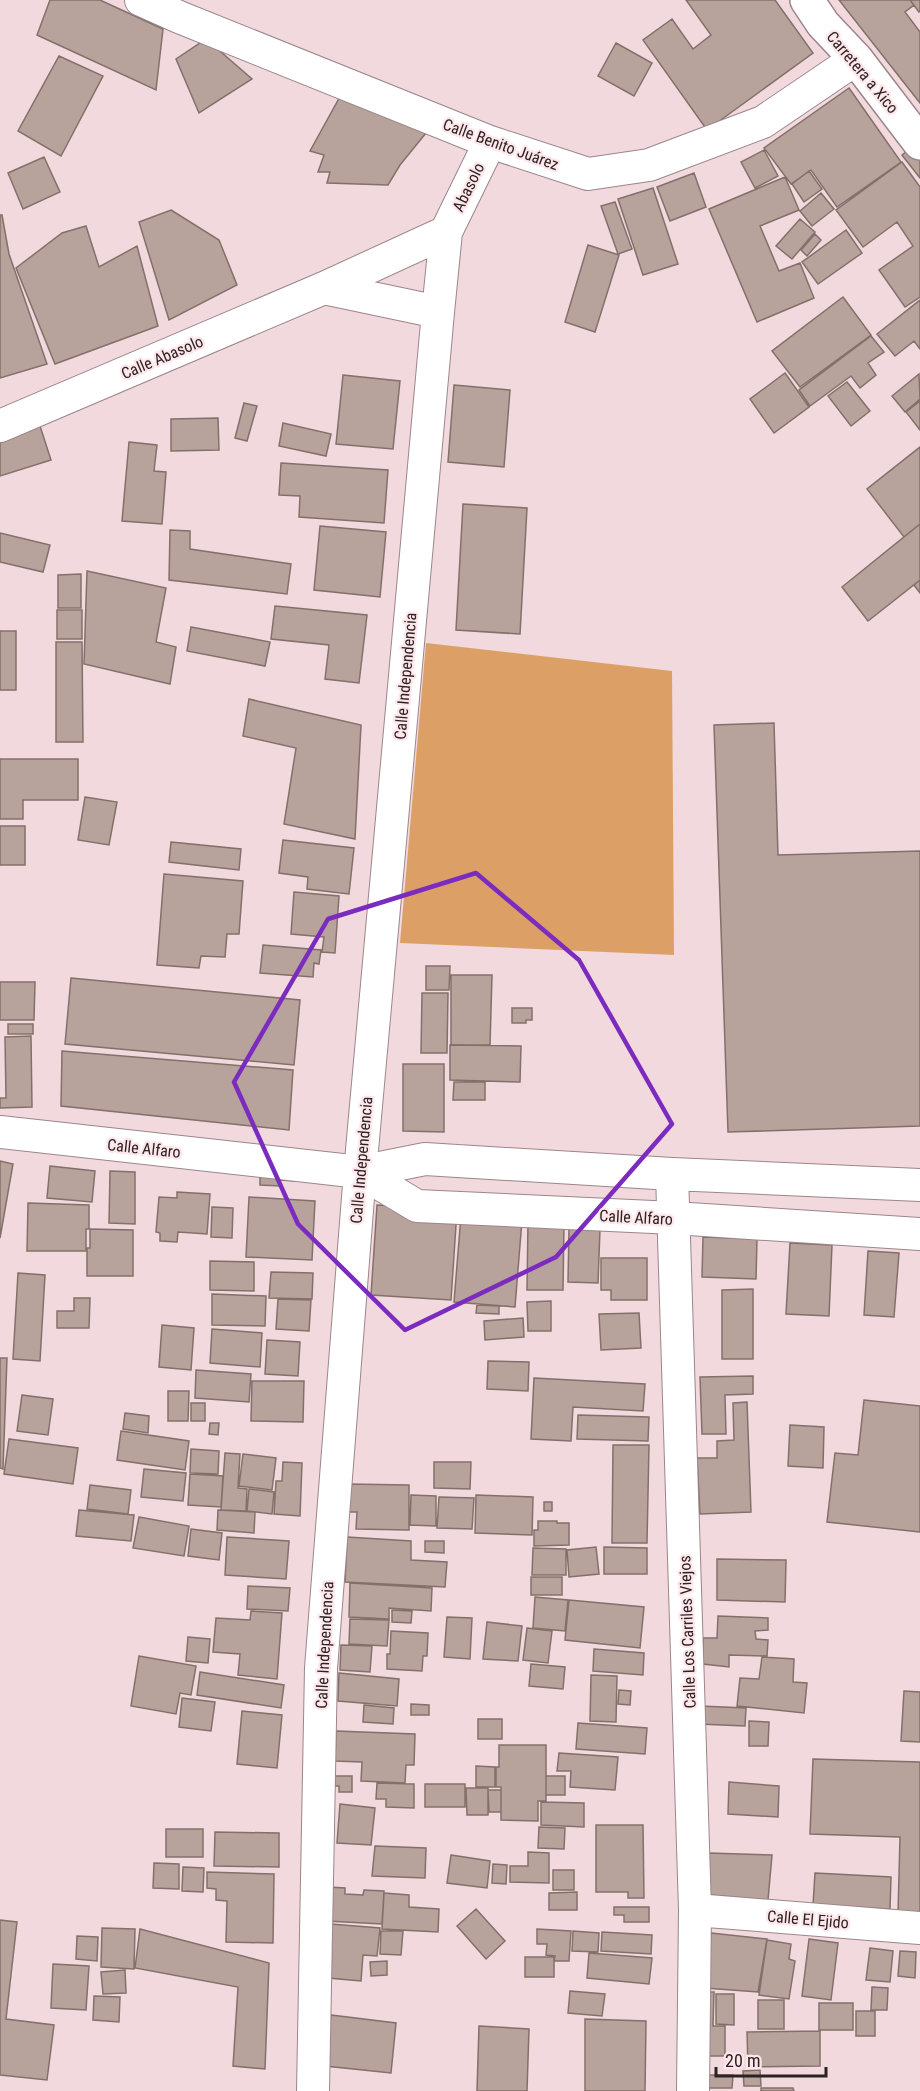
<svg xmlns="http://www.w3.org/2000/svg" width="920" height="2091" font-family="'Roboto Condensed',sans-serif">
  <style>
    .green { fill: #dca066 }
    .building { fill: #b8a29c; stroke: #84706a; stroke-width: 1.5 }
    .lines { fill: none; stroke-linecap: round; stroke-linejoin: round }
    .street-casing { stroke: #9c868a; stroke-width: 34 }
    .primary-casing { stroke: #9c868a; stroke-width: 36 }
    .street { stroke: #fff; stroke-width: 32 }
    .primary { stroke: #fff; stroke-width: 33 }
    .marked { fill: none; stroke: #7b2cbf; stroke-width: 4.5; stroke-linejoin: round }
    .labels { text-anchor: middle; stroke-width: 4.5; stroke-linejoin: round; paint-order: stroke }
    .street-label { font-size: 16px; fill: #2a2223; stroke: #fee6ea }
  </style>
  <rect width="100%" height="100%" fill="#f1d9dd"/>
  <path class="green" d="M426 643 672 671 674 955 400 943Z"/>
  <path class="building" d="M50 0H100L163 29 156 90 37 35Z
    M686 0H775L813 53 707 130 643 40 672 19 693 49 711 35Z
    M839 0H910L914 5 905 12 920 32V103Z
    M910 0H920V11L919 12Z
    M206 39 252 79 199 113 176 59Z
    M616 43 652 63 634 96 598 76Z
    M59 56 103 76 61 156 18 131Z
    M849 88 901 162 837 207 811 170 791 184 764 148Z
    M342 93 426 133 400 165 388 185 327 183 330 172H318L324 155 310 151Z
    M913 146 920 155V178L902 155Z
    M764 150 778 176 755 188 741 162Z
    M44 157 60 192 23 209 8 173Z
    M902 162 920 187V297L905 307 879 270 913 246 897 222 863 247 836 210Z
    M809 171 822 189 804 202 792 184Z
    M694 173 706 207 670 221 657 187Z
    M785 177 799 210 760 226 779 271 800 263 814 298 757 322 709 209Z
    M653 188 678 264 643 275 618 199Z
    M821 193 834 209 812 226 800 211Z
    M615 202 632 249 618 254 601 206Z
    M171 210 219 240 237 285 169 320 139 222Z
    M0 215H2L9 254 47 364 0 378Z
    M800 219 815 232 792 259 776 246Z
    M86 226 99 267 137 246 158 326 55 364 16 268 62 233Z
    M846 230 862 253 818 284 802 262Z
    M815 234 821 240 807 256 801 250Z
    M588 245 619 255 595 332 565 322Z
    M843 297 871 335 800 387 772 351Z
    M920 300V349L914 341 895 356 877 334Z
    M871 336 884 352 868 363 876 375 860 388 851 376 810 406 799 390Z
    M785 373 809 407 774 433 750 399Z
    M919 374 920 399 905 412 892 396Z
    M343 375 400 381 393 449 336 444Z
    M847 382 870 411 851 426 828 396Z
    M454 385 510 390 504 467 448 462Z
    M920 401V430L906 412Z
    M244 403 257 406 247 441 235 438Z
    M218 418 219 450 171 451V419Z
    M283 423 331 434 326 456 279 446Z
    M40 426 51 460 0 476V439Z
    M129 442 157 445 154 471 166 472 162 524 122 521Z
    M920 447V524L904 537 867 489Z
    M281 463 388 470 384 523 299 517 300 496 279 495Z
    M463 504 527 508 520 634 456 630Z
    M920 524V580L868 621 842 587Z
    M320 526 386 532 380 597 314 590Z
    M170 530 190 531V549L291 564 287 594 169 580Z
    M0 533 50 545 43 572 0 562Z
    M87 571 166 588 156 642 176 647 170 684 84 664Z
    M81 574V608H58V575Z
    M920 580V593L914 585Z
    M275 606 367 615 359 683 325 679 329 645 271 639Z
    M57 610H82V639H57Z
    M191 627 270 642 265 666 187 651Z
    M0 631H16V690H0Z
    M56 642H82L83 742H56Z
    M249 699 361 725 355 839 284 824 296 748 243 736Z
    M774 723 778 855 920 851V1126L728 1132 714 725Z
    M0 759H78V800H23V819H0Z
    M85 797 117 802 109 845 78 840Z
    M0 826H25V865H0Z
    M283 840 354 848 349 894 307 889 308 877 279 873Z
    M171 842 241 849 239 870 169 862Z
    M164 874 243 881 239 934H227L225 957 201 956 199 968 157 965Z
    M294 892 339 896 335 953 322 952 324 937 291 934Z
    M263 945 321 950 319 964 314 963 313 977 260 973Z
    M426 966H450L449 990H426Z
    M451 975H492L490 1045H451Z
    M71 978 300 1000 294 1065 65 1044Z
    M0 982H35L34 1020H0Z
    M422 993H448L447 1053H421Z
    M512 1008H532V1020H526V1023H512Z
    M8 1024H33V1034H8Z
    M31 1036 32 1107 0 1108V1098H6L5 1037Z
    M450 1045 521 1046 520 1082 450 1080Z
    M62 1051 293 1070 289 1130 61 1106Z
    M403 1064H444V1132L403 1131Z
    M454 1082H485V1100H453Z
    M0 1161 13 1164 0 1238Z
    M50 1166 95 1171 92 1202 47 1198Z
    M110 1171 135 1172V1224L109 1223Z
    M260 1172 296 1173V1181L280 1180V1186L260 1185Z
    M177 1192 210 1194 207 1234 178 1232 177 1242 160 1241V1233L156 1232 159 1197 177 1198Z
    M249 1197 315 1201 312 1260 246 1257Z
    M28 1203 89 1205V1229H86V1251H27Z
    M377 1205 457 1210 451 1300 371 1295Z
    M212 1207 233 1208 232 1238 211 1237Z
    M461 1216 522 1220 515 1307 454 1302Z
    M528 1222 564 1223 563 1290H527Z
    M569 1228 600 1229 598 1283 568 1282Z
    M90 1229 133 1230V1276H87V1248H90Z
    M703 1237 757 1239 756 1279 702 1277Z
    M790 1243 832 1245 829 1316 786 1314Z
    M868 1251 899 1253 894 1317 864 1315Z
    M601 1258H647V1300H611V1290H601Z
    M210 1261 254 1262V1291L210 1290Z
    M271 1272 313 1273 312 1299 269 1298Z
    M18 1273 45 1275 40 1361 13 1359Z
    M753 1289V1359H722V1290Z
    M212 1294 266 1296 265 1326 212 1325Z
    M74 1298H90L89 1328H57V1311H74Z
    M278 1299 311 1300 309 1331 276 1329Z
    M551 1301V1331H528L527 1302Z
    M477 1305 499 1306V1314L476 1313Z
    M639 1313 641 1348 601 1350 599 1314Z
    M523 1318 524 1337 485 1340 484 1321Z
    M162 1325 194 1328 191 1370 159 1367Z
    M212 1329 262 1333 260 1367 210 1363Z
    M267 1340 300 1342 298 1376 265 1374Z
    M0 1358H7L3 1469 0 1468Z
    M488 1361 529 1362 528 1391 487 1389Z
    M196 1370 251 1374 249 1402 195 1398Z
    M753 1376V1394L725 1395 726 1434H702L700 1377Z
    M534 1378 645 1384 643 1411 573 1407 571 1441 531 1439Z
    M252 1381H304L303 1422 251 1421Z
    M168 1391H189L188 1421H168Z
    M22 1395 53 1399 48 1435 17 1431Z
    M864 1400 920 1406V1532L827 1522 835 1453 858 1455Z
    M747 1402 751 1512 700 1514 697 1458H717V1441L734 1440 733 1403Z
    M191 1403H205V1421H191Z
    M125 1413 149 1416 148 1433 123 1429Z
    M578 1415 649 1417 648 1441 577 1439Z
    M210 1423H219L218 1435 209 1434Z
    M790 1425 824 1427 823 1468 788 1466Z
    M121 1431 189 1441 185 1470 117 1460Z
    M9 1439 78 1448 73 1484 4 1474Z
    M613 1445H649L647 1543H612Z
    M191 1449 219 1451 218 1474 190 1473Z
    M225 1453 240 1454 238 1488 247 1489 246 1511 221 1510Z
    M243 1454 276 1458 272 1490 239 1486Z
    M283 1462 302 1463 300 1516 274 1514 276 1481H282Z
    M434 1462H471L470 1489 434 1488Z
    M144 1469 186 1473 183 1501 141 1497Z
    M190 1474 223 1476 221 1507 188 1505Z
    M347 1484 409 1485V1530L356 1529 357 1512H346Z
    M90 1485 131 1490 128 1514 87 1509Z
    M249 1489 274 1492 272 1514 247 1511Z
    M411 1495 436 1496V1526L410 1525Z
    M476 1495 533 1497 532 1535 475 1533Z
    M439 1497 474 1498 472 1529 437 1528Z
    M544 1502H552V1511H544Z
    M79 1510 134 1515 131 1541 76 1536Z
    M218 1510 255 1512 254 1533 217 1530Z
    M139 1517 189 1526 184 1556 133 1548Z
    M538 1521H557V1523H569V1545L534 1546V1530H538Z
    M191 1529 222 1533 219 1560 188 1556Z
    M227 1537 289 1541 286 1579 225 1575Z
    M347 1537 411 1541V1560L447 1562 445 1587 345 1582Z
    M425 1541H444V1553L425 1552Z
    M596 1547 599 1574 569 1577 567 1550Z
    M604 1547 647 1548V1574H604Z
    M533 1548 566 1549V1575H532Z
    M717 1559 786 1560 785 1602 717 1600Z
    M531 1577H562V1595H531Z
    M350 1583 432 1588 431 1611 389 1608V1619L349 1617Z
    M248 1586 290 1588 288 1611 247 1609Z
    M535 1597 568 1600 565 1631 533 1628Z
    M569 1600 644 1607 640 1648 565 1640Z
    M392 1610 412 1611 411 1623 392 1622Z
    M251 1611 282 1613 277 1679 238 1675 240 1654 213 1652 216 1618 250 1620Z
    M718 1616 768 1618V1630L755 1631 756 1639 768 1640 767 1656 729 1655V1667L703 1664V1638H717Z
    M447 1617 472 1618 470 1659 444 1657Z
    M350 1619 389 1620 387 1646 349 1644Z
    M487 1622 522 1626 518 1661 483 1659Z
    M527 1628 552 1631 548 1663 523 1660Z
    M391 1631 428 1633 427 1656H423L422 1671 387 1669V1654H390Z
    M188 1637 210 1639 208 1663 186 1661Z
    M341 1645 372 1646 370 1672 340 1670Z
    M594 1649 644 1653 643 1675 593 1671Z
    M139 1656 196 1666 191 1695 180 1693 176 1714 131 1706Z
    M762 1657 794 1659 793 1682 807 1683 804 1713 737 1706 740 1678 759 1679Z
    M531 1664 565 1667 563 1689 529 1686Z
    M200 1672 284 1685 281 1708 197 1695Z
    M339 1673 399 1679 397 1706 338 1701Z
    M591 1675 617 1676 616 1722 590 1721Z
    M619 1690 631 1691 630 1705 618 1704Z
    M904 1691 920 1692V1742L901 1741Z
    M182 1698 215 1702 211 1731 179 1727Z
    M411 1704 429 1705V1715H411Z
    M364 1705 394 1708 393 1724 363 1722Z
    M700 1706 746 1708 745 1726 699 1724Z
    M242 1711 282 1715 277 1768 237 1764Z
    M478 1719H502V1739H478Z
    M749 1721 769 1722 768 1746H749Z
    M578 1723 647 1728 645 1754 576 1749Z
    M336 1731 415 1734 414 1765H406L405 1783 361 1781 362 1762 335 1761Z
    M499 1745H546V1801H538V1821L501 1820V1787H496V1767H499Z
    M559 1753 618 1757 615 1790 570 1787 571 1771H557Z
    M813 1759 920 1762V1914H898L900 1837 810 1834Z
    M476 1766 495 1767V1787H476Z
    M333 1776H352V1792H339V1786H333Z
    M546 1776H565V1795H546Z
    M729 1782 779 1786 778 1817 728 1814Z
    M377 1783 414 1784V1808L386 1807V1799H376Z
    M425 1784H465V1807H425Z
    M466 1788H488V1815H467Z
    M488 1790H501V1812H489Z
    M541 1802 584 1803V1827L541 1825Z
    M340 1804 375 1808 371 1845 337 1843Z
    M596 1825H643L644 1898H628V1892H596Z
    M539 1827 565 1828 564 1849 538 1848Z
    M166 1829H203V1857H166Z
    M215 1832 279 1833V1867L214 1866Z
    M375 1846 426 1848 425 1878 372 1876Z
    M528 1852 549 1853V1883L510 1882V1866H528Z
    M708 1853 772 1855 768 1900 709 1895Z
    M451 1855 490 1861 487 1888 447 1883Z
    M154 1863 179 1864V1889L153 1888Z
    M493 1864 507 1865 506 1884 492 1883Z
    M183 1867 204 1868 203 1892 182 1891Z
    M553 1870H574V1890H553Z
    M207 1872 274 1874 273 1943 226 1942 227 1901 216 1900V1889L207 1888Z
    M815 1873 891 1877 890 1909 813 1905Z
    M328 1887 345 1888V1894L363 1895 364 1890 384 1891 382 1924 326 1921Z
    M577 1892V1910H549V1893Z
    M384 1893 409 1895V1907L439 1909 438 1932 382 1929Z
    M614 1907H649V1922H624V1915H614Z
    M476 1909 505 1941 486 1959 457 1926Z
    M0 1920 17 1922 6 2019 54 2025 47 2080 0 2075Z
    M331 1924 380 1928 377 1956 363 1955 361 1981 328 1978Z
    M102 1928 135 1929 134 1969 101 1967Z
    M140 1929 269 1963 265 2069 233 2066 238 1987 135 1968Z
    M537 1929 571 1931 569 1961H554L555 1956 546 1955 547 1944H537Z
    M381 1931H403L401 1955 380 1954Z
    M573 1931 599 1933 598 1952 572 1951Z
    M602 1932 652 1935 651 1954 601 1951Z
    M711 1933 767 1939 758 1992 705 1988Z
    M77 1936 98 1937 97 1961 76 1959Z
    M809 1939 838 1943 831 2000 802 1996Z
    M767 1940 791 1944 789 1959 795 1961 789 1999 759 1995Z
    M870 1948 893 1951 890 1982 866 1980Z
    M900 1951 916 1952 915 1978 898 1976Z
    M589 1953 652 1958 649 1984 587 1978Z
    M525 1957H554V1977H525Z
    M387 1961V1975L371 1976 370 1962Z
    M53 1964 89 1966 86 2010 51 2008Z
    M125 1970 126 1993 103 1994 101 1972Z
    M872 1987 888 1988 887 2010H871Z
    M570 1991 605 1994 602 2016 568 2013Z
    M703 1992H714L713 2026H725V2056H702Z
    M716 1994H734V2025L716 2024Z
    M94 1996 120 1997 119 2022 93 2020Z
    M758 2000H784V2029H758Z
    M819 2003H853V2030H819Z
    M856 2011H875V2036H856Z
    M331 2015 396 2023 391 2073 325 2066Z
    M585 2019 646 2021 645 2091H585Z
    M479 2026 529 2029 527 2091H477Z
    M820 2031V2066L748 2067 747 2032Z
    M760 2070 761 2086H744L743 2071Z
    M708 2075H733L732 2088H700Z
    M761 2088H793L794 2091H761Z"/>
  <g class="lines">
    <defs>
      <path id="street" d="M141 0 179 17 490 142 588 174 649 165 763 122 856 59
        M324 288 438 312
        M0 426 324 288 446 232
        M0 1132 360 1172 425 1159 672 1174 920 1185
        M360 1172 417 1206 674 1218 920 1234
        M672 1174 695 1910 693 2091
        M695 1910 920 1928
        M313 2091 321 1668 360 1172 438 312 446 232 490 142"/>
      <path id="primary" d="M807 0 823 24 856 59 920 143"/>
    </defs>
    <use href="#street" class="street-casing"/>
    <use href="#primary" class="primary-casing"/>
    <use href="#street" class="street"/>
    <use href="#primary" class="primary"/>
  </g>
  <path class="marked" d="M476 873 579 960 672 1124 556 1257 405 1330 298 1224 234 1082 328 919Z"/>
  <g class="labels">
    <g class="street-label">
      <text transform="translate(863 72) rotate(50)" y="6">Carretera a Xico</text>
      <text transform="translate(501 144) rotate(20)" y="6">Calle Benito Juárez</text>
      <text transform="translate(468 187) rotate(-64)" y="6">Abasolo</text>
      <text transform="translate(162 357) rotate(-23)" y="6">Calle Abasolo</text>
      <text transform="translate(405 676) rotate(-85)" y="6">Calle Independencia</text>
      <text transform="translate(144 1148) rotate(6)" y="6">Calle Alfaro</text>
      <text transform="translate(361 1160) rotate(-85)" y="6">Calle Independencia</text>
      <text transform="translate(636 1217) rotate(3)" y="6">Calle Alfaro</text>
      <text transform="translate(687 1632) rotate(-92)" y="6">Calle Los Carriles Viejos</text>
      <text transform="translate(324 1645) rotate(-87)" y="6">Calle Independencia</text>
      <text transform="translate(808 1919) rotate(5)" y="6">Calle El Ejido</text>
    </g>
  </g>
  <path d="M716 2067v9h110v-9" fill="none" stroke="#2a2223" stroke-width="3"/>
  <text x="725" y="2067" font-size="18" fill="#2a2223" stroke="#fee6ea" stroke-width="4.5" paint-order="stroke">20 m</text>
</svg>
